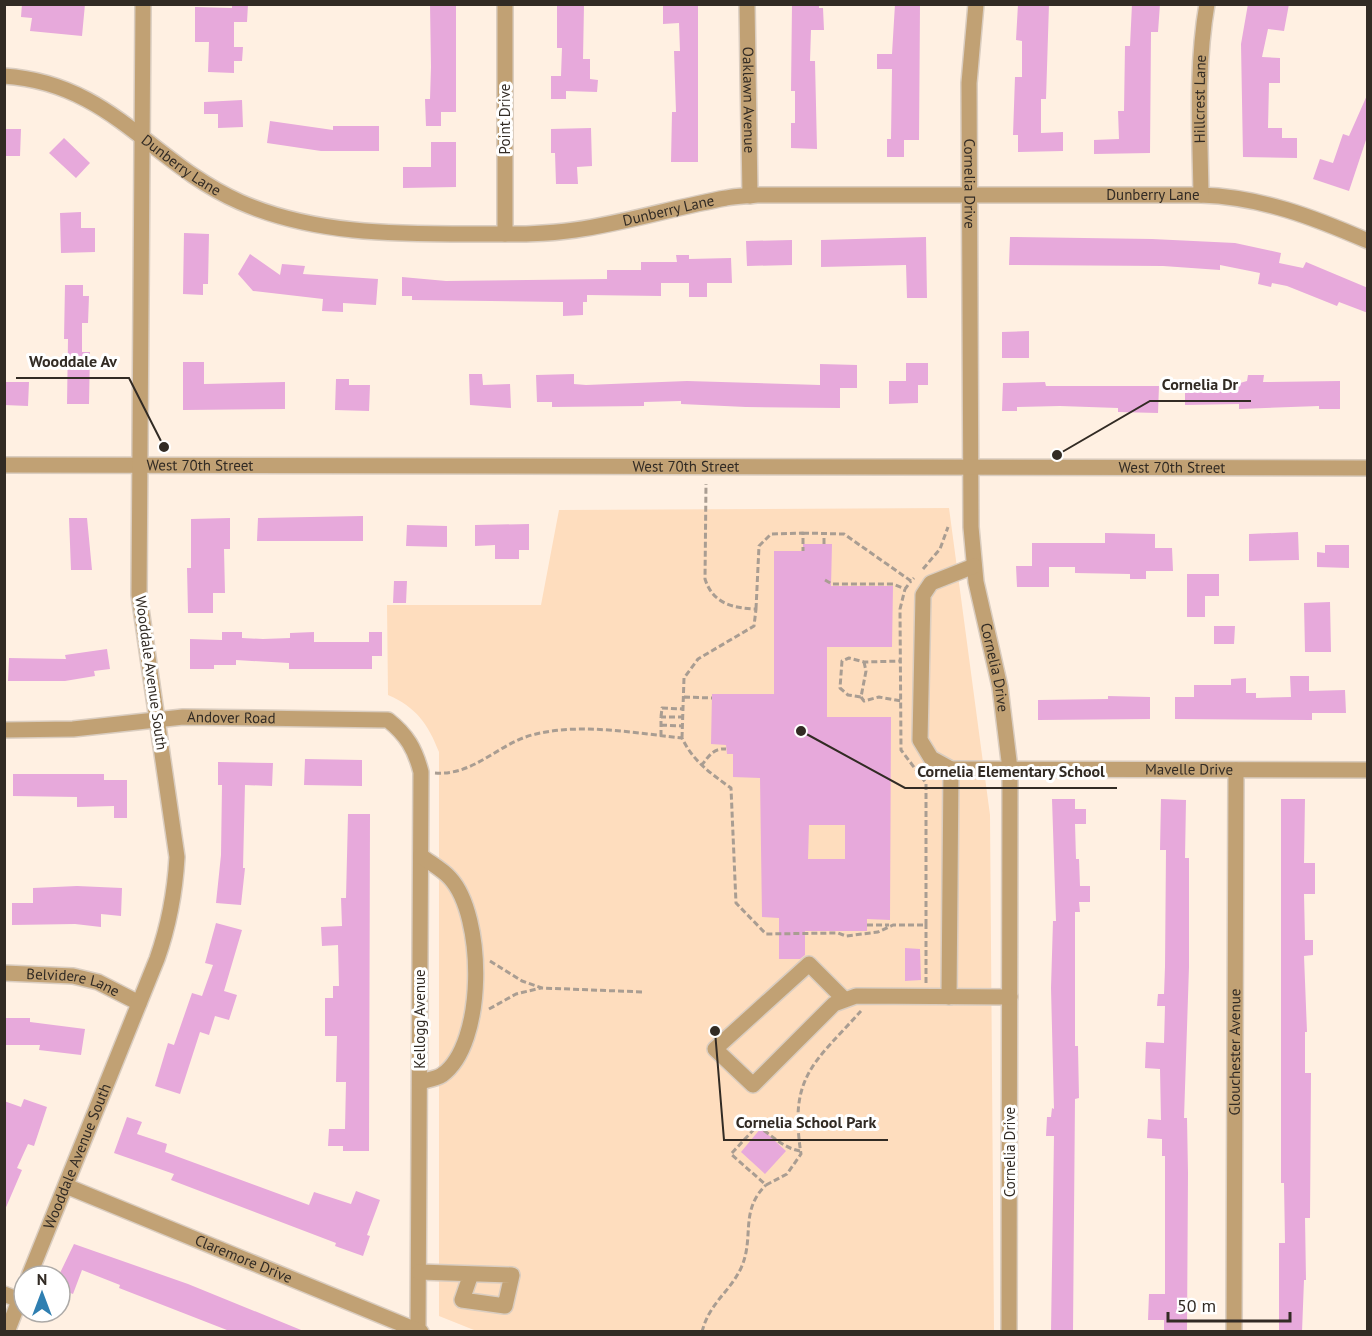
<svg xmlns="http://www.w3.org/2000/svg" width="1372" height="1336" font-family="'PT Sans',sans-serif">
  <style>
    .green { fill: #feddbe }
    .building { fill: #e7a9db; fill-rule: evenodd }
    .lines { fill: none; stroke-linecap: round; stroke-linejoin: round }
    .minor-casing { stroke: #dacdc0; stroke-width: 18 }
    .path { stroke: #a99d92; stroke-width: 3; stroke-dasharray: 6 3; stroke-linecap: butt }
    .minor { stroke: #c1a174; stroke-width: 15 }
    .labels { text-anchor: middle; stroke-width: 6; stroke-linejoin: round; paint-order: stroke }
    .street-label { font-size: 15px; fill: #322b24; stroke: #fff }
    .leader { fill: none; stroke: #322b24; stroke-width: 2 }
    .callout-dot { fill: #322b24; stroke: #fff; stroke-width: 2 }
    .callout-label { font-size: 16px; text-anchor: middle; font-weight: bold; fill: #322b24; stroke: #fff; stroke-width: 6; stroke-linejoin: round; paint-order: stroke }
  </style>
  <rect width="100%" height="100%" fill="#fff0e2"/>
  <path class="green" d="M949 508 990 815 994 1331 479 1332 439 1316V752C428 724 416 707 388 695L387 605H541L559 510Z"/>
  <path class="building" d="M22 4H85L82 36 30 31 32 18 21 17Z
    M232 4H248L247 22H234V47H243L242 61H234V73L208 72 209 42H195V7L232 8Z
    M430 4H456V112H441V126H426L425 99H430L431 67Z
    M663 4H698V162H671L672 112H676L674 51H680L679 23 663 24Z
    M792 4H819V8H823L824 30H811L810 61H815L817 149 791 148V123H795V91H791Z
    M895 4H920L919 140H904V157H887V139H891L892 69H877V54H892Z
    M1018 4H1049L1046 99H1041V133L1063 132V151L1018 152V135H1013L1015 77H1022V41L1016 40Z
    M1132 4H1160L1158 32H1151L1150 153 1094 154V140L1119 139 1118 111H1124L1125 46H1130Z
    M1248 4H1289L1284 31 1268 29 1262 57 1280 58V83H1269L1268 128H1282V138H1297V158L1243 157 1241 44Z
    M557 5H584L583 59H590V79L598 80 597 92 566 91V99H551V76H561L562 48H557Z
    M1368 93V134L1349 191 1313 179 1320 159 1333 163 1343 134 1349 136Z
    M242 100 243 127 218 128V114H204V102Z
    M270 121 333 130V126H379V151H321L267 143Z
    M591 128 592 166 577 167 578 184H556L555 153H551V129Z
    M4 129H21L20 156H4Z
    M64 138 90 163 76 178 49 153Z
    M431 142H456V187L403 188V167H431Z
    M81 212V228H95V252L61 253 60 213Z
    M184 233 209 234 208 284H203V295L183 294Z
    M926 237 927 298H907L906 265 821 267V240Z
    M1010 237 1152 239 1235 243 1281 253 1279 263 1303 268 1306 262 1368 288V313L1339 302 1337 306 1287 286 1272 283 1271 287 1258 284 1260 273 1220 265V270L1163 266 1009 265Z
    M792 240V265L747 266 746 241Z
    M250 254 280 275 282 264 305 266 303 274 378 279 376 305 343 303V312L322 311 323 299 253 291 238 274Z
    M676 255H689V259L731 258 732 283H707V297H689V283H661V296L587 295V302H583V315L563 316V302L412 300V296H402V277L446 281 607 279V270H641V262H677Z
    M65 285H83V296H89L88 323H82V352H90L89 404H67L68 339H64Z
    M1029 331V358H1002V332Z
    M183 362H204V384L285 382V409L183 410Z
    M906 363H928V385H918V403L889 404V381H906Z
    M820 364 857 365V388H840V408L746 407 681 404V401L644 402V406L552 407V402H537L536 375 574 374V384L586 385 687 381 820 385Z
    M469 374H482L483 385 510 384 511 408 470 405Z
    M1248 375H1264L1263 382 1340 381V409H1319V406L1239 409V404L1185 405V384L1240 383 1247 381Z
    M336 379H349V385H370L369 411 335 410Z
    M4 382H29L28 406 4 405Z
    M1045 382 1046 386H1159L1158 413 1118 412V408L1060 406 1017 407V411H1002L1003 383Z
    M363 516V541H257L258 518Z
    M69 518H87L92 570H71Z
    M230 518V549H224L225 593H213V613H188L187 568H191V519Z
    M529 524V550H519V559H495V545L475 546V525Z
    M407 525 447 526V547L406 546Z
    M1298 532 1299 560 1249 561V534Z
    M1105 533 1155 534V548H1172L1173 571H1146V579H1130V574L1075 573V567H1049V587H1017L1016 566H1032V543H1105Z
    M803 544H832L831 586H893L892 647H827V717H891L890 920 867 919V931H805V955L800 959H779V918L762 917 760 778 733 777V754H727L726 745 711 744 712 694H774V551H803ZM809 825H845V859H808Z
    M1325 545H1349V568L1317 567V552L1325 553Z
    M1187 574H1219V596H1205V617H1187Z
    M394 581H407L406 603H393Z
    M1330 602 1331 652H1305L1304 603Z
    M1214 626H1235L1234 644H1214Z
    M222 632H242V638L263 639 290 638V633L314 632V642H369V632H382V656H372V669H289V663L236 660V665H214V669H190V639L222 640Z
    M107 649 110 669 94 671 95 676 65 681H8L9 658 66 659 65 655Z
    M1290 676H1309V691L1345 690 1346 713H1312V720L1175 719V697H1194V685H1231V679L1246 678V693H1256V698L1291 697Z
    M1108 696 1150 697V719L1038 720V700L1108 699Z
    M305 759 362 760V786L304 785Z
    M218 762 273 763 272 786 245 785 243 868H245L241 905 216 903 221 855 222 785H218Z
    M13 774H104V780H127V818H114V806L77 807V797L13 796Z
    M1052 799H1075V809H1086V824H1075L1076 859H1079L1080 886H1090V902H1079L1080 912H1075V1046H1078L1079 1098 1075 1099 1073 1332H1051L1054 1136H1046L1047 1117H1051L1052 1108 1054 1109 1051 988 1053 921H1056Z
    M1161 799 1186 800 1185 858H1189V967L1184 1118H1187L1188 1173 1187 1332H1164V1320H1148L1149 1294H1165V1156H1162V1139L1147 1138 1148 1119 1161 1120 1160 1069 1145 1068 1146 1042 1164 1043 1165 1006H1157L1158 994H1164L1165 967 1166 850H1160Z
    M1281 799H1305L1304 863H1315V894H1304L1305 940H1313V955L1304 956 1307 1032H1305V1073H1311L1310 1218H1305L1306 1280H1304L1302 1332H1279V1243H1285L1284 1183H1281Z
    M348 814H370L369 1151H343V1146H328L329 1129H345L346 1082H336L337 1036H325V998H333V986H339L338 945 322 946 321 927 342 926 341 898H346Z
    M77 886 122 888 121 916 101 914V927L75 924 12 925V903H33V888Z
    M216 923 242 930 224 991 237 995 229 1020 215 1016 209 1035 200 1032 180 1094 155 1086 168 1043 174 1045 192 993 202 996 213 965 205 963Z
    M905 948 920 949 921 980 905 981Z
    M4 1018H30V1022L85 1029 81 1055 39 1050 40 1045H4Z
    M24 1099 47 1107 34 1146 28 1144 17 1168 22 1170 4 1212V1101L21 1107Z
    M127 1117 142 1122 137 1134 167 1144 165 1152 309 1205 314 1192 351 1204 356 1191 380 1200 367 1235 370 1236 363 1256 335 1246 336 1243 171 1180 174 1174 114 1153Z
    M761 1128 786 1151 765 1174 741 1152Z
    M74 1244 188 1284 306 1332H232L119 1288 120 1285 82 1270 73 1294 60 1289V1273Z"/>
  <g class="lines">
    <defs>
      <g id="minor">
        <path d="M505 4V234"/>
        <path id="s1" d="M747 4 750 196"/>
        <path id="s2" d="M976 4 969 83 971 527 976 582 1000 687 1010 769 1009 1332"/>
        <path id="s3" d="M4 76C111 83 150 162 240 202 313 234 393 234 471 234 506 234 541 235 575 230 626 223 675 207 726 198 736 196 747 196 757 195H1201C1261 197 1313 217 1368 241"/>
        <path id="s4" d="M1201 195C1200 131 1196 67 1207 4"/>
        <path id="s5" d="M4 465 1368 468"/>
        <path id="s6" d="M4 730 73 729 183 717 388 720C407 735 415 749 421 772L418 1331"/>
        <path d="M951 769 931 758 920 740 923 595 931 583 974 566"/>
        <path id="s7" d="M4 973 73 976 98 982 139 1003"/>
        <path id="s8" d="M949 997 951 769 1368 770"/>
        <path d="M844 999 809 964 715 1049 753 1085 834 1004 856 996 1010 997"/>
        <path d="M420 1082C426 1080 436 1079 442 1075 486 1044 485 916 450 878 442 869 430 863 421 856"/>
        <path id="s9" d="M66 1186 421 1332"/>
        <path d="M419 1272 512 1275 505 1306 462 1300 471 1274"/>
        <path id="s10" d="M29 1276 157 959C169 925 175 893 177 857L139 595 143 4"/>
        <path d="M4 1294 19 1300"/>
        <path d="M7 1332 24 1288"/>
        <path id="s11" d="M1234 1332 1236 770"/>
      </g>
    </defs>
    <use href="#minor" class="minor-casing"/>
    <path class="path" d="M803 533 844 534 911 581 914 578
      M824 544V534
      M923 569 940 549 948 527
      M825 580 832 584H893L905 589 911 581
      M756 609 759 546 771 534 803 533V551
      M864 662 866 671 861 697 848 695 840 688 842 661 849 658 864 662 901 661
      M684 697 712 698
      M861 697 864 701 879 697 901 701
      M661 717 662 708 683 709
      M661 725 682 726
      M661 736V717H683
      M682 738 684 678 698 659 754 626 756 609C733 608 713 604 705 579L706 484
      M701 766C709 756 713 748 726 749
      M435 773C475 776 499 742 536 734 582 723 635 733 682 738 693 761 710 773 731 788L736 903 766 934 838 933 846 936 878 932 893 925H926V783L901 750 900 609 905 589
      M867 925H889
      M490 961 522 981 542 988 644 992
      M926 983V925
      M489 1009 516 994 541 988
      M800 1151C783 1148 772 1135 757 1126L731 1154 766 1185 787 1174 801 1154C789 1077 813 1064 861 1011
      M702 1332C709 1303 730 1292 741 1268 755 1238 739 1211 766 1185"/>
    <use href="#minor" class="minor"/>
  </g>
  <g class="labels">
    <g class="street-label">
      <text dy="5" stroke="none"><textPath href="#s4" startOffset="96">Hillcrest Lane</textPath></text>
      <text dy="5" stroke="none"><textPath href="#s1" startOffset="96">Oaklawn Avenue</textPath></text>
      <text transform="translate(505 119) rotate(-90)" y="5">Point Drive</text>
      <text dy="5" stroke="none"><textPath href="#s3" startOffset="202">Dunberry Lane</textPath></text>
      <text dy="5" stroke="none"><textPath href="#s2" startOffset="180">Cornelia Drive</textPath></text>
      <text dy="5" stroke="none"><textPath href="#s3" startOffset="1192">Dunberry Lane</textPath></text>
      <text dy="5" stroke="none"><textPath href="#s3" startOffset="706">Dunberry Lane</textPath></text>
      <text dy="5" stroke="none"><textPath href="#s5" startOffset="196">West 70th Street</textPath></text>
      <text dy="5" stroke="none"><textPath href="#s5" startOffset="682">West 70th Street</textPath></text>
      <text dy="5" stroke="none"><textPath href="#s5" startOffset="1168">West 70th Street</textPath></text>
      <text dy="5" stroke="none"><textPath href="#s2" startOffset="666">Cornelia Drive</textPath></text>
      <text transform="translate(151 673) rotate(82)" y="5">Wooddale Avenue South</text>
      <text dy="5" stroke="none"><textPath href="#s6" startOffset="228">Andover Road</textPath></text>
      <text dy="5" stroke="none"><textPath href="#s8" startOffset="466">Mavelle Drive</textPath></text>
      <text dy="5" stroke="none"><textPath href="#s7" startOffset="70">Belvidere Lane</textPath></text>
      <text transform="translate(420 1019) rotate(-90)" y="5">Kellogg Avenue</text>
      <text dy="5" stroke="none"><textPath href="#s11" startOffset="280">Glouchester Avenue</textPath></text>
      <text transform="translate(1010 1152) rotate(-90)" y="5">Cornelia Drive</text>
      <text dy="5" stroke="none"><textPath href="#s10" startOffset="129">Wooddale Avenue South</textPath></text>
      <text dy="5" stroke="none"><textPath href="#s9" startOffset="192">Claremore Drive</textPath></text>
    </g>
  </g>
  <path class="leader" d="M164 447L129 378H16M1057 455L1150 401H1251M801 731L905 788H1117M715 1031L724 1140H888"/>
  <g class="callout-dot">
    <circle cx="164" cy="447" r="6"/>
    <circle cx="1057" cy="455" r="6"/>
    <circle cx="801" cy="731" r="6"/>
    <circle cx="715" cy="1031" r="6"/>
  </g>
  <g class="callout-label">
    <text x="73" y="367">Wooddale Av</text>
    <text x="1200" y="390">Cornelia Dr</text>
    <text x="1011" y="777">Cornelia Elementary School</text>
    <text x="806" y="1128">Cornelia School Park</text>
  </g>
  <rect width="1372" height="1336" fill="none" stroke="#322b24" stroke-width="12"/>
  <g transform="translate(42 1294)"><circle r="28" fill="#ffffff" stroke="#adaaa7" stroke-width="1.5"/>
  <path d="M0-4.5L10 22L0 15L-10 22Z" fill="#2f7fb1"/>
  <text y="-9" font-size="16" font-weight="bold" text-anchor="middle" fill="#322b24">N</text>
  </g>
  <path d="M1168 1312v9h122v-9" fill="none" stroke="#322b24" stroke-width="3"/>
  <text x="1177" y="1312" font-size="18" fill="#322b24" stroke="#ffffff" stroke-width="4.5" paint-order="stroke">50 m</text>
</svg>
